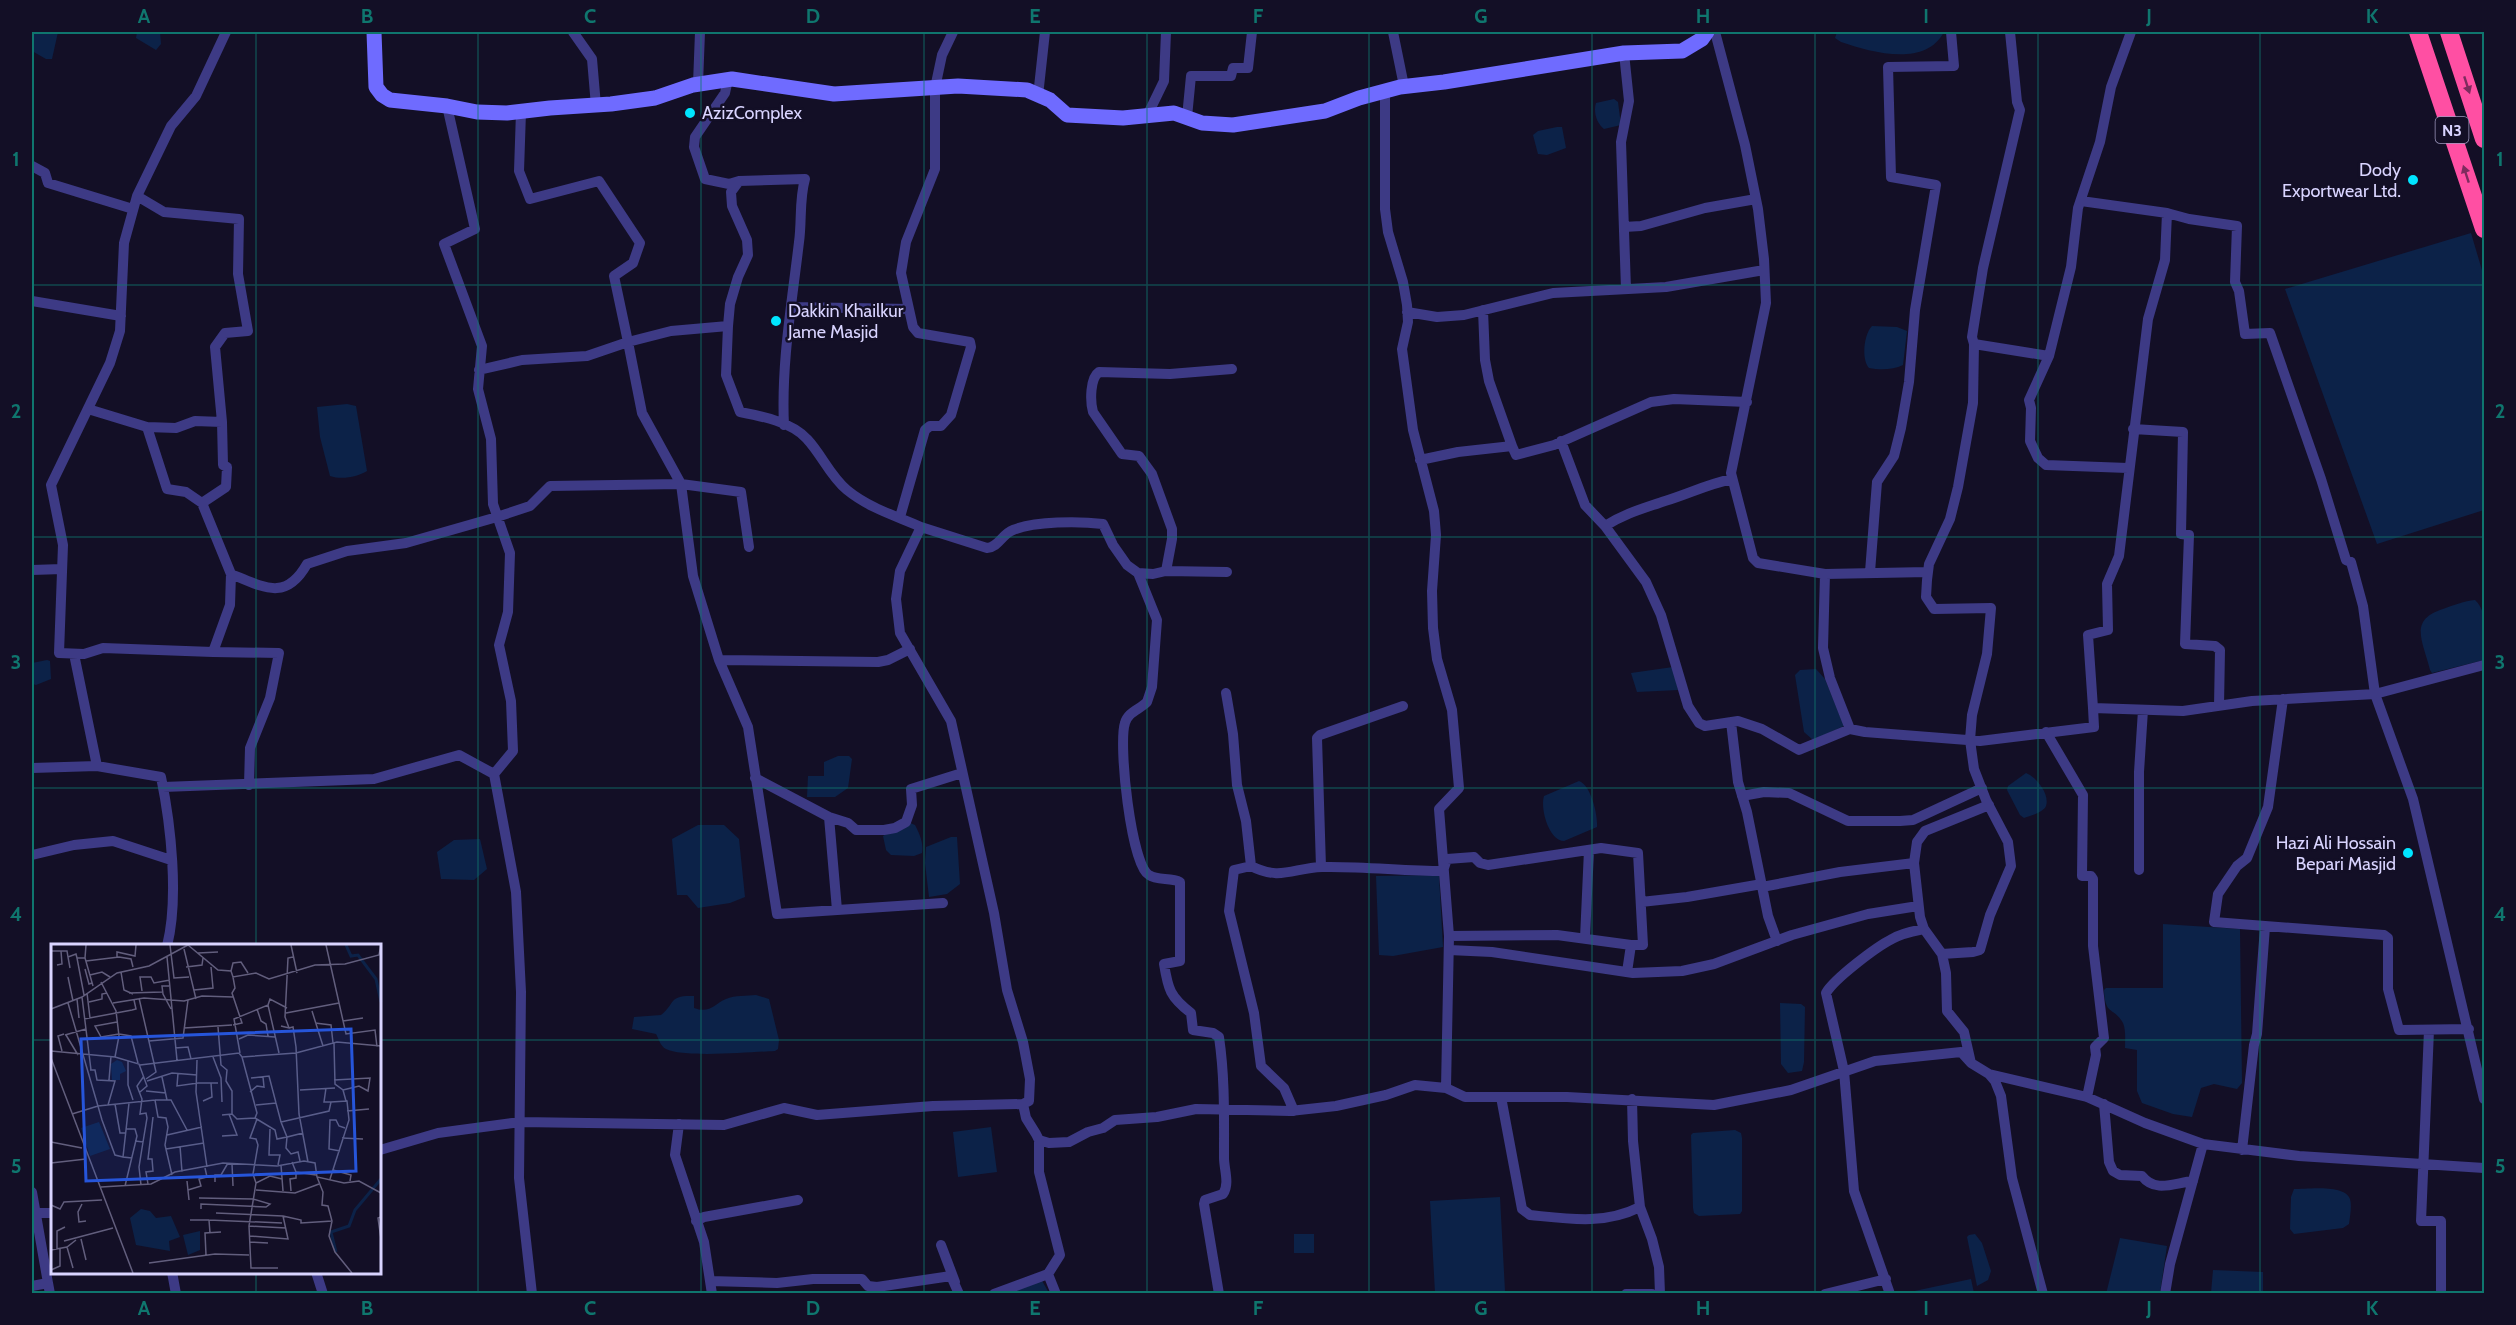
<svg xmlns="http://www.w3.org/2000/svg" width="2516" height="1325" font-family="Cabin,sans-serif">
  <style>
    .water { fill: #0c2248 }
    .lines { fill: none; stroke-linecap: round; stroke-linejoin: round }
    .street { stroke: #3d3a85; stroke-width: 10 }
    .secondary { stroke: #6f6bff; stroke-width: 15 }
    .highway { stroke: #ff4fa3; stroke-width: 18 }
    .oneway { fill: #7d2c5e }
    .grid { fill: none; stroke: #0f766e; stroke-width: 1.5; stroke-opacity: 0.55 }
    .poi-dot { fill: #00e5ff; stroke: #130f26; stroke-width: 2 }
    .labels { text-anchor: middle; stroke-width: 5; stroke-linejoin: round; paint-order: stroke }
    .shield { fill: #130f26; stroke: #9e99be; stroke-width: 1.5 }
    .shield-label { font-size: 16px; font-weight: bold; fill: #d9d4ff }
    .poi-label { font-size: 18px; fill: #d9d4ff; stroke: #130f26; text-anchor: start }
    .inset-river { fill: none; stroke: #0c2248; stroke-width: 3 }
    .inset-road { fill: none; stroke: #625e7d; stroke-width: 1.5 }
    .view { fill: #2655da; fill-opacity: 0.15; stroke: #2655da; stroke-width: 3 }
    .inset-edge { fill: none; stroke: #d9d4ff; stroke-width: 3 }
    .neatline { fill: none; stroke: #0f766e; stroke-width: 2 }
    .grid-label { font-size: 20px; text-anchor: middle; font-weight: bold; fill: #0f766e }
  </style>
  <rect width="100%" height="100%" fill="#130f26"/>
  <path class="water" d="M32 32H58L52 59H46L32 51Z
    M137 32H160L161 44 156 50 136 38Z
    M1837 32H1944C1925 68 1871 52 1841 42L1835 38Z
    M1614 99 1618 102 1621 125 1604 129C1597 124 1593 112 1596 103Z
    M1557 127H1562L1566 148 1547 155 1538 154 1533 135 1538 131Z
    M2471 233 2484 277V510L2377 544 2285 289Z
    M1872 326 1897 327 1907 331 1903 365C1893 370 1880 370 1869 368 1861 359 1864 334 1872 326Z
    M347 404 356 406 367 471C357 477 342 480 330 476L320 437 317 407Z
    M2475 600C2490 614 2484 641 2484 660L2432 673 2430 670C2423 641 2408 620 2443 609 2454 605 2464 601 2475 600Z
    M47 660 50 661 51 679 36 685 33 684 32 663Z
    M1673 667 1678 690 1637 692 1631 673Z
    M1816 669 1825 679 1844 726 1813 740 1804 732 1795 675 1800 670Z
    M838 756H849L852 759 848 788 835 797H807L808 776H824V762Z
    M2026 773C2036 777 2050 794 2046 806 2044 812 2030 816 2024 818L2020 815 2007 790 2008 786Z
    M1579 781C1591 785 1598 815 1597 827L1564 841C1549 841 1540 809 1544 796Z
    M908 822 915 825C919 833 924 843 922 853L914 856 891 855 886 850 883 836Z
    M698 825H724L739 839 745 897 730 903 698 908 687 895H677L672 839Z
    M951 837H957L960 884 947 894 929 897 925 863 926 847Z
    M480 839 487 869 474 880 441 879 437 852 454 840Z
    M1436 875 1439 876 1443 947 1393 956 1379 955 1376 876Z
    M2163 924 2240 929 2242 1083 2237 1089 2214 1084 2201 1088 2192 1117 2173 1114 2142 1103 2137 1091V1050L2125 1048C2125 1040 2126 1030 2123 1023 2113 1006 2105 1016 2104 990L2106 988H2163Z
    M756 995 769 999 779 1040 778 1049 775 1051C753 1052 683 1058 666 1049 660 1046 659 1039 656 1034L632 1029 634 1017 661 1015C676 1003 668 995 694 996V1008C710 1014 714 1004 726 999 735 995 747 996 756 995Z
    M1780 1003 1801 1004 1805 1007 1804 1062 1802 1071 1788 1073 1781 1064Z
    M991 1127 997 1172 958 1177 953 1132Z
    M1735 1130 1741 1133 1742 1138V1211L1740 1214 1699 1216 1694 1213 1693 1208 1691 1135 1693 1133Z
    M2294 1189C2307 1189 2345 1184 2350 1199 2352 1206 2350 1216 2349 1224L2343 1228 2294 1234 2290 1229 2291 1197Z
    M1500 1197 1505 1291 1435 1293 1430 1201Z
    M1294 1234H1314V1253H1294Z
    M1975 1234 1982 1243 1991 1271 1988 1280 1977 1286 1967 1237 1969 1235Z
    M2120 1238 2167 1246 2160 1293 2106 1294Z
    M2213 1270 2263 1272V1293H2211Z
    M1041 1279 1049 1293 1004 1294Z
    M1971 1279 1974 1293H1905Z"/>
  <g class="lines">
    <path class="street" d="M226 32 196 96 171 126 137 196 124 243 120 331 110 363 51 485 63 545 59 653 84 654 103 648 213 652 230 605 231 574C265 588 286 601 307 564L347 551 406 543 497 517 530 506 550 486 681 484 642 413 628 342 587 356 522 360 479 370
      M573 32 592 59 596 106
      M1393 32 1404 86
      M1715 32 1745 145 1758 209 1764 259 1766 303 1731 473 1753 558 1758 563 1825 574 1823 648 1830 678 1850 729 1865 732 1980 741 2094 727 2093 708 2183 711 2252 701 2375 694 2484 665
      M1624 53 1629 101 1621 142 1626 289
      M732 79 727 84 725 93 695 137 694 147 705 179 729 184 739 181 805 179C799 200 802 221 799 242 792 302 781 365 784 425
      M698 84 700 32
      M1385 91V209L1388 232 1403 282 1407 305 1408 322 1402 349 1413 430 1434 511 1436 535 1432 591 1433 628 1437 659 1452 710 1459 788 1439 809 1449 936 1446 1088
      M1038 96 1045 32
      M447 106 475 229 444 244 482 346 478 389 491 439 493 504 510 553 508 612 499 645 511 701 513 751 494 774 516 892 521 992 519 1178 532 1294
      M521 112 519 171 530 199 599 181 640 243 633 263 614 276 628 342 671 331 728 326 726 375 740 412C761 416 792 422 807 439 822 455 830 476 847 490 869 508 896 516 921 527
      M1148 114 1164 81 1166 32
      M1187 117 1191 76H1231L1233 68H1248L1252 32
      M32 166 45 173 48 183 133 209
      M2081 201 2167 213 2165 260 2148 319 2119 556 2107 584 2108 630 2088 635 2093 708
      M2167 213 2189 219 2237 226 2235 282 2239 291 2245 334 2270 333 2321 479 2346 560 2351 562 2363 606 2375 694 2413 799 2484 1099
      M1624 227 1641 226 1705 208 1756 199
      M32 301 121 316
      M791 307 909 309
      M1483 310 1485 360 1489 381 1512 446
      M1407 312 1437 317 1464 315 1553 293 1666 287 1764 270
      M728 326 730 304 738 277 748 255 747 240 732 206 731 192 739 181
      M1974 344 1972 337 1983 268 2020 110 2017 102 2010 32
      M88 409 147 427 167 489 186 492 202 503 226 487 227 467 223 465 222 422 215 347 225 333 248 331 238 274 239 219 164 212 137 196
      M147 427 176 428 195 421 222 422
      M2133 429 2183 432 2181 534 2189 535 2185 644 2215 646 2220 650 2219 706
      M1561 441 1585 505 1605 526 1646 582 1661 615 1688 706 1699 723 1705 726 1738 721 1762 729 1799 750 1850 729
      M1420 460 1458 452 1512 446 1516 455 1554 445 1651 402 1674 399 1747 402
      M2128 468 2046 465 2038 458 2030 441 2031 408 2029 400 2049 356 2071 267 2078 208 2100 142 2111 87 2131 32
      M202 503 231 574
      M900 517 925 430 930 426H941L951 415 971 347 970 342 918 333 913 327 901 273 906 242 935 169V88L942 55 953 32
      M1605 526C1626 513 1642 509 1665 501 1688 494 1708 484 1732 479
      M749 547 741 492 681 484 693 576 719 660 878 662 888 660 910 649
      M32 570 62 569
      M1166 571 1172 539V529L1152 474 1139 456 1122 454 1093 412C1090 401 1090 378 1099 372L1170 374 1232 369
      M1870 572 1877 482 1894 456 1901 428 1909 382 1915 310 1936 185 1891 177 1888 67 1954 66 1951 32
      M1138 573 1157 620 1152 687 1147 702C1139 710 1128 712 1125 723 1118 743 1131 865 1149 875 1157 881 1171 877 1180 882V961L1164 964C1168 989 1170 997 1191 1013L1193 1030 1213 1033 1219 1037C1225 1078 1224 1117 1224 1158 1224 1169 1230 1184 1223 1194L1205 1200 1204 1204 1219 1294
      M1825 574 1928 572
      M213 652 279 653 270 698 250 748 249 785
      M74 654 97 766 161 777C171 825 179 899 167 946
      M719 660 748 727 777 914 943 903
      M1226 693 1233 734 1237 785 1246 821 1251 866 1234 870 1229 911 1254 1013 1261 1066 1284 1088 1294 1111
      M2283 699 2268 807 2247 858 2237 866 2218 894 2214 922 2384 935 2388 938V989L2399 1030 2469 1029
      M1731 722 1738 782 1747 812 1768 916 1777 941
      M2046 732 2083 795 2082 876H2091L2093 879V946L2104 1038 2095 1047 2096 1055 2087 1097
      M32 768 97 766
      M755 778 829 817
      M163 787 374 779 459 755 494 774
      M1742 796 1764 792 1789 793 1848 821H1900L1913 820 1982 788
      M1989 805 1925 831 1917 842 1914 863 1920 917 1924 929 1942 954 1946 973 1947 1011 1964 1032 1971 1063 1989 1074 2087 1097 2145 1123 2203 1144 2299 1156 2484 1168
      M32 855 74 845 113 841 171 860
      M1251 866C1280 881 1293 868 1322 867 1362 866 1403 871 1443 871
      M1321 867 1317 738 1320 735 1403 706
      M1444 868 1447 859 1474 857 1480 863 1488 865 1601 848 1638 853 1643 945H1631L1627 972
      M2139 870V772L2143 710
      M1762 887 1840 872 1914 863
      M1641 902 1687 897 1762 884
      M837 910 829 817 848 823 856 830H884L895 828 906 822 912 805 911 789 962 773
      M1449 936 1557 935 1631 945
      M1585 938 1589 850
      M1449 950 1492 952 1633 973 1682 971 1714 964 1792 935 1868 914 1918 906
      M1942 954 1973 952 1980 950 1990 915 2011 866 2008 842 1986 800 1974 769 1970 740 1972 715 1987 654 1991 608 1934 609 1926 597 1927 580 1929 564 1950 519 1958 487 1973 403 1974 344 2049 356
      M2429 1030 2421 1221H2441V1294
      M1989 1074 1995 1081 2001 1096 2012 1178 2043 1294
      M1501 1097 1522 1209 1530 1215C1569 1219 1604 1225 1640 1207
      M1632 1099 1633 1141 1640 1207 1652 1239 1659 1267 1660 1294
      M1023 1104 1026 1118 1036 1134 1039 1140 1049 1143 1069 1142 1088 1132 1103 1128 1115 1120 1157 1117 1196 1109 1290 1111 1336 1106 1386 1095 1415 1085 1446 1088 1465 1097H1567L1714 1105 1791 1090 1875 1061 1961 1052 1971 1063
      M2104 1104 2109 1162 2113 1171 2120 1175 2142 1176C2155 1193 2174 1183 2193 1181
      M679 1124 675 1155 704 1242 712 1294
      M1039 1140V1172L1060 1255 1048 1274 1056 1294
      M380 1150 438 1133 520 1122 724 1125 784 1108 817 1115 933 1106 1023 1104 1029 1101 1030 1079 1023 1042 1007 990 994 913 951 721 900 633 896 599 900 571 921 527 987 548C999 547 1002 534 1013 530 1035 521 1079 521 1103 524L1113 545 1127 565 1138 573 1153 574 1166 571 1227 572
      M2242 1150 2254 1045 2257 1034 2265 927
      M32 1192 48 1283
      M36 1213H52
      M696 1221 704 1217 798 1200
      M941 1245 955 1282
      M172 1272 176 1294
      M316 1272 323 1294
      M710 1281 777 1283 813 1279H862L868 1286 877 1287 951 1276 959 1294
      M32 1286 48 1283 50 1294
      M994 1294 1048 1274
      M1626 1294H1652
      M1825 1294 1886 1279
      M1890 1294 1854 1191 1844 1071 1826 993C1834 979 1876 947 1892 939 1902 933 1914 931 1924 929
      M2165 1294 2170 1264 2203 1144"/>
    <path class="secondary" d="M374 32 376 87 382 95 390 100 447 106 477 112 507 113 550 108 611 104 655 98 693 85 732 79 834 94 958 86 1027 90 1050 100 1067 115 1123 118 1174 113 1202 123 1233 125 1325 111 1359 98 1400 87 1444 82 1624 53 1682 51 1702 39 1707 32"/>
    <path class="highway" d="M2418 32 2484 229
      M2449 32 2484 139"/>
  </g>
  <defs><path id="oneway-solid" d="M-6-.8H1V-3.2L6.5 0L1 3.2V.8H-6Z" transform="scale(1.5)"/></defs>
  <g class="oneway">
    <use href="#oneway-solid" transform="translate(2467 85) rotate(72)"/>
    <use href="#oneway-solid" transform="translate(2466 174) rotate(-108)"/>
  </g>
  <path class="grid" d="M256 32V946M478 32V1294M701 32V1294M924 32V1294M1147 32V1294M1369 32V1294M1592 32V1294M1815 32V1294M2038 32V1294M2260 32V1294M32 285H2484M32 537H2484M32 788H2484M32 1040H52M380 1040H2484M256 1272V1294"/>
  <g class="poi-dot">
    <circle cx="690" cy="113" r="6"/>
    <circle cx="2413" cy="180" r="6"/>
    <circle cx="776" cy="321" r="6"/>
    <circle cx="2408" cy="853" r="6"/>
  </g>
  <g class="labels">
    <rect class="shield" x="2435.5" y="117" width="33" height="26" rx="4.5"/>
    <g class="shield-label">
      <text x="2452" y="136">N3</text>
    </g>
    <g class="poi-label">
      <text x="702" y="119">AzizComplex</text>
      <text x="2401" y="176" text-anchor="end">Dody<tspan x="2401" dy="21">Exportwear Ltd.</tspan></text>
      <text x="788" y="317">Dakkin Khailkur<tspan x="788" dy="21">Jame Masjid</tspan></text>
      <text x="2396" y="849" text-anchor="end">Hazi Ali Hossain<tspan x="2396" dy="21">Bepari Masjid</tspan></text>
    </g>
  </g>
  <g transform="translate(51 944)">
    <rect width="330" height="330" fill="#130f26"/>
    <path d="M66 116 71 118 75 127 69 130V136H61L60 120ZM48 178 59 205 39 212 30 184ZM90 265 99 267 105 274 120 272 129 293 118 297 119 307 85 301 79 274ZM149 287V306L137 311 132 291Z" fill="#0c2248"/>
    <path class="inset-river" d="M295 1 300 12 307 11 325 35 330 58M285 308 280 288 298 282 304 266 330 235"/>
    <path class="inset-road" d="M35 1 34 14 42 42M119 1 123 34 138 33M137 1 167 26 180 27 182 33 205 29 218 35 264 21 294 20 328 11 330 1M240 1 246 29M275 1 295 90 324 86 326 103M133 5 145 55M0 7H16L17 13M147 9 167 8M116 13 126 116M26 14 33 51M66 14V8L84 12 85 1M35 17 68 13 80 15 82 23M6 21 11 20 10 7M135 23 151 21 152 14M19 24 17 13 25 10 26 14H34M34 25 38 40 41 39M180 27 182 19 190 18 197 29M70 28 73 46 82 50M39 31 51 28 59 33M17 33 22 57M182 33 184 44 181 49 191 79 182 81M50 38 65 67 68 92 64 113M118 42H111L112 50 120 65M143 46 162 44 160 23M91 47 89 33H100L103 39 119 36M36 49 39 74M78 49 111 48M31 53 40 126M88 54 105 128 95 135M26 55 28 74M38 58 51 55V50L56 49M17 59 51 176 64 211 72 213M62 59 93 54 133 57 151 52 182 53M217 61 219 55 236 64M0 65 31 53 66 29 98 22 137 1M206 65 210 77 215 80 217 92M261 67 272 102M235 69 288 59M33 75 81 66 85 65 83 56M292 77 312 74M66 78 44 82 50 93 68 90M264 79 280 81 282 99M230 82 238 84 234 73 237 14 242 13M167 83 170 121 176 126 175 137 181 147V170M133 84 181 81M238 84 242 83 245 103 248 170 257 218M68 90 80 92 87 119M14 91 35 85M15 91 27 111M188 95 197 91 224 93M98 97 132 94 137 56M283 99 284 140 292 146 295 157M124 104 137 103 140 115M0 107 64 113 88 120 96 142 89 148M11 107 7 92 13 90M189 109 183 75 217 61 228 109M162 113 170 134 171 158M0 114 82 329M146 116 145 148 156 223M77 117V141L82 156M89 121 188 109 191 113 245 109 286 98 330 102M39 126H44L46 136 64 137 57 161M127 129 126 142 147 139M111 133 116 156M200 134 218 132 225 159M58 136 60 112M283 136 319 134 317 147 308 142 292 146M96 137 121 129 146 131M147 139H167M275 144 273 158H280M249 146 284 144M95 147 115 149M199 148 206 142 213 143 212 133M104 156H120L136 186M152 157 161 153 160 139M78 159 72 213 81 214M64 160 69 189H74M205 161 225 159 230 178M296 167 318 165M21 170 47 162 104 156 107 173 115 174 117 183 114 201 121 231M171 171 181 170 186 175 204 174 206 169 191 113M204 174 224 186 226 195 236 193 235 204 240 210 247 208 249 217M219 185 218 211H229L227 221M252 189 236 193 230 178 278 167 280 158 296 157 298 176 279 235M116 191 151 183M171 192 186 191 178 170M291 194 312 195M84 197 92 198 96 174 95 169 89 170 91 155 86 142 93 132M0 198 31 204M129 202 131 228M115 205 153 199M289 207 278 205 279 176H285L288 182 294 184M241 218 245 228 265 231M0 219 35 215M181 220 182 242M230 221 232 247M282 226 300 231 299 237M136 237 138 256M164 238V231H170L177 219M205 239 202 230 207 201 205 195 199 194 206 175M97 240 95 228 102 227 101 215H97L102 173M90 241 88 223 92 198M74 242 86 192 84 185H75M50 243 100 240 124 228 172 219 226 222 253 217 264 219 266 233 293 239 308 237 330 249M137 246 150 242 148 235 156 233 154 224M205 246 244 249 268 240M240 247 239 235 245 234V228M148 254 202 255 219 260 215 263 150 260V265M31 260 27 268 28 278 35 277M0 261 9 265 13 258 51 256M165 269 232 272 250 276V279L281 277 277 262 271 261 272 248 266 233M330 273 327 274 330 295M139 276H158M281 277 278 292 284 308 301 329M198 282 235 284M159 289 158 276 231 279M199 292 237 295 232 272M30 295 35 316M13 297 62 284M199 298 217 299M16 303 22 324M6 305V287L14 283M0 306 16 303 25 296M155 311 154 289 170 288M98 319 164 310 198 311M227 324H200L198 282 205 239 219 232 231 235M0 326 9 322V305"/>
    <path class="view" d="M300 85 305 227 35 237 30 95Z"/>
    <rect width="330" height="330" class="inset-edge"/>
  </g>
  <rect width="2516" height="1325" fill="none" stroke="#130f26" stroke-width="66"/>
  <rect x="33" y="33" width="2450" height="1259" class="neatline"/>
  <g class="grid-label">
    <text x="144" y="23">A</text>
    <text x="367" y="23">B</text>
    <text x="590" y="23">C</text>
    <text x="813" y="23">D</text>
    <text x="1035" y="23">E</text>
    <text x="1258" y="23">F</text>
    <text x="1481" y="23">G</text>
    <text x="1703" y="23">H</text>
    <text x="1926" y="23">I</text>
    <text x="2149" y="23">J</text>
    <text x="2372" y="23">K</text>
    <text x="16" y="166">1</text>
    <text x="2500" y="166">1</text>
    <text x="16" y="418">2</text>
    <text x="2500" y="418">2</text>
    <text x="16" y="669">3</text>
    <text x="2500" y="669">3</text>
    <text x="16" y="921">4</text>
    <text x="2500" y="921">4</text>
    <text x="16" y="1173">5</text>
    <text x="2500" y="1173">5</text>
    <text x="144" y="1315">A</text>
    <text x="367" y="1315">B</text>
    <text x="590" y="1315">C</text>
    <text x="813" y="1315">D</text>
    <text x="1035" y="1315">E</text>
    <text x="1258" y="1315">F</text>
    <text x="1481" y="1315">G</text>
    <text x="1703" y="1315">H</text>
    <text x="1926" y="1315">I</text>
    <text x="2149" y="1315">J</text>
    <text x="2372" y="1315">K</text>
  </g>
</svg>
